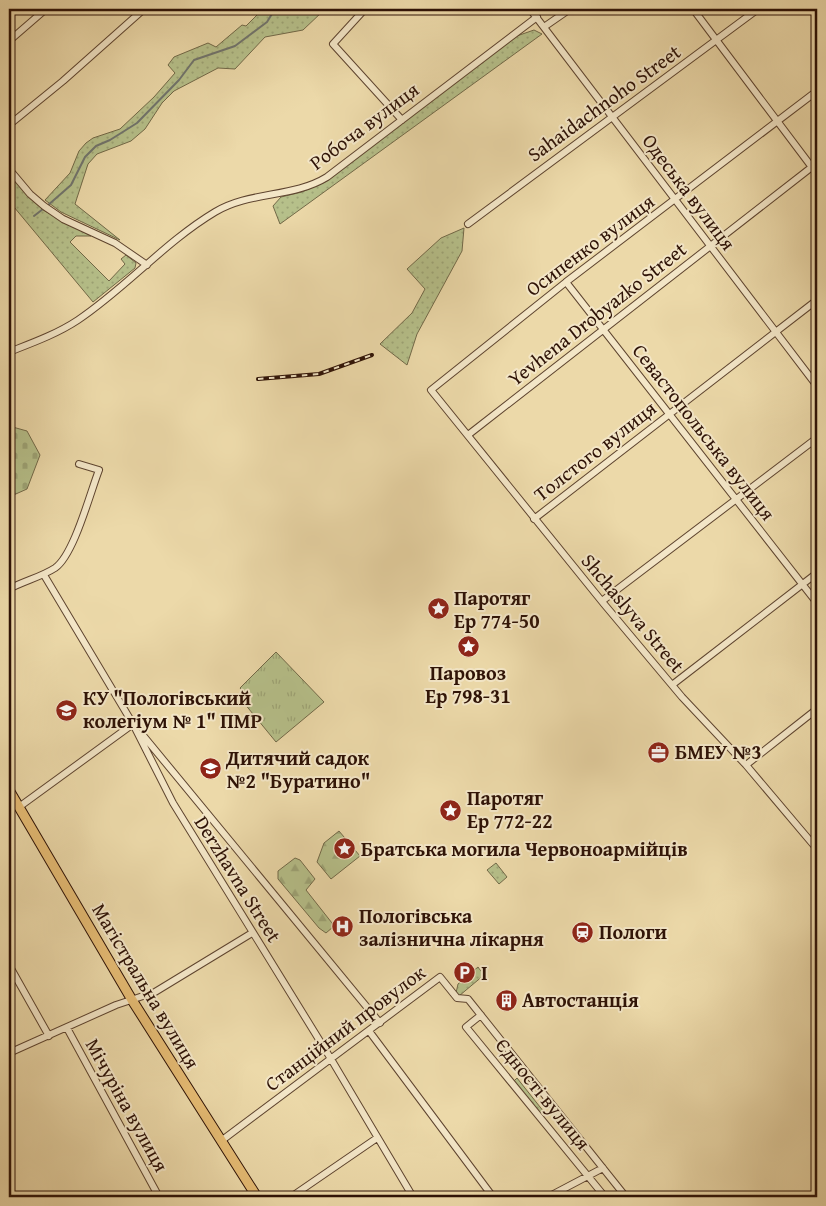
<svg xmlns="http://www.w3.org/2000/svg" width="826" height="1206" font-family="'Gentium Book Plus',serif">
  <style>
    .grass { fill: url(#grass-dots); stroke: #726948 }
    .forest { fill: url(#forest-firs); stroke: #726948 }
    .cemetery { fill: url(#cemetery-stones); stroke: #726948 }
    .park { fill: url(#park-tufts); stroke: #726948 }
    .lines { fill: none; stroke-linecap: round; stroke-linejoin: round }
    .stream { stroke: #71756e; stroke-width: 2 }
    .minor-casing { stroke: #5e442f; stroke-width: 8 }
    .major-casing { stroke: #2e1206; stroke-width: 11 }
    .minor { stroke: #f3e6c7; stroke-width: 6 }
    .major { stroke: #e6bc74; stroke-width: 9 }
    .rail-casing { stroke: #2e1206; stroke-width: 4 }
    .rail { stroke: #f3e6c7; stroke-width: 2; stroke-dasharray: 5.5; stroke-linecap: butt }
    .labels { text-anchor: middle; stroke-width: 4; stroke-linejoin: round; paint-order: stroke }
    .street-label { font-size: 20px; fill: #2e1206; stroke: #f3e6c7 }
    .poi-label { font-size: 20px; font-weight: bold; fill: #2e1206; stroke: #f3e6c7; text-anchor: start }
  </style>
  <defs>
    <pattern id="grass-dots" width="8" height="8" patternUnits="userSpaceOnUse" patternTransform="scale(1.25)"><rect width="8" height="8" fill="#b6c08a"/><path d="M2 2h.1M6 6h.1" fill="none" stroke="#9da476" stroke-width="1.8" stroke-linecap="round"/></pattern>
    <pattern id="forest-firs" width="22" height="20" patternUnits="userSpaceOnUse" patternTransform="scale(1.25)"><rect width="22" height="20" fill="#b6c08a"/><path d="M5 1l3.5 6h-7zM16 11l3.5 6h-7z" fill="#9da476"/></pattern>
    <pattern id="cemetery-stones" width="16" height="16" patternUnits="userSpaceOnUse" patternTransform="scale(1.25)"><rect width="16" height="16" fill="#b6c08a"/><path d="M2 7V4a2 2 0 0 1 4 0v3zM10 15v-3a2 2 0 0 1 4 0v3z" fill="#9da476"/></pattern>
    <pattern id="park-tufts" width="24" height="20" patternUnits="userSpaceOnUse" patternTransform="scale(1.25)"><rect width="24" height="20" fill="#b6c08a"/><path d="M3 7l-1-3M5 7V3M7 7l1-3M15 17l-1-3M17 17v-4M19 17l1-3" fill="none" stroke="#9da476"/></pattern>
  </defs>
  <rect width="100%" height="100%" fill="#ecd9a9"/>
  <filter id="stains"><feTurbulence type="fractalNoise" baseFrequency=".004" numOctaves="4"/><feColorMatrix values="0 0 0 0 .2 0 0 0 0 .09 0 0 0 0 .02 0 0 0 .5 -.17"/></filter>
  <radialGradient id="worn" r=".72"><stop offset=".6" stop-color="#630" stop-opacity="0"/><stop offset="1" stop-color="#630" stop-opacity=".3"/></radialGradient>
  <path class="grass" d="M263 9H333L325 13 322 12 303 30 265 37 235 69 218 68 174 91 162 103 145 129 131 141 97 154 88 164 75 204 120 240 61 212 45 200 70 173 79 151 86 143 93 138 120 129 154 97 175 73 168 65 174 57 208 43 216 47 242 25 246 26Z
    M534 30 542 34 280 224 273 206 281 197 302 192 327 181 511 38Z
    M9 173 43 210 91 236H76L70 242 109 281 125 264 121 259 126 255 136 263 135 268 93 302 9 201Z
    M464 228 462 251 417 334 407 365 380 344 412 313 425 289 407 269 441 238Z
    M496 863 507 877 499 884 487 870Z
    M478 967 484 975 459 996 456 993 458 984Z
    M517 1078 544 1112 541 1114 514 1081Z"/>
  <path class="forest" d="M339 831 360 856 331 879 317 862 324 843Z
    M295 858 300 860 315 879 306 890 332 923 333 927 326 933 319 928 278 879V871Z"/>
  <path class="cemetery" d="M9 426 27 431 40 455 27 489 9 497Z"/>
  <path class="park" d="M276 652 324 702 276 742 244 703 245 694 240 688Z"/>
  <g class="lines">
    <path class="stream" d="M47 206 71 185 85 157 96 146 110 140 137 123 179 80 194 60 235 46 267 22 275 9
      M34 216 43 209
      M9 240 10 239"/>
    <defs>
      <path id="minor" d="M365 9 333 44 402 120
        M530 9 817 386
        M693 9 817 174
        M544 27 570 9
        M9 41 46 9
        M817 91 566 282 431 390 604 604 682 697 746 765 817 849
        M9 125 63 81 144 9
        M9 169 30 194 44 206 63 219 115 243 147 265
        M468 224 758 9
        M566 282 817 603
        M9 352C32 343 57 334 78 320 126 288 165 242 215 212 250 191 293 198 327 177L537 17
        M468 435 817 163
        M534 519 817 300
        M44 575 133 724 173 803 331 1059 413 1197
        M9 589C24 581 41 577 55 568 74 555 90 493 99 470L79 464
        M602 601 817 438
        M672 685 817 573
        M141 733 380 1023
        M746 765 817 709
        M19 807 133 724 134 725
        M9 965 49 1036
        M481 1015 466 1027 605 1197
        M67 1028 159 1197
        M369 1031 493 1197
        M9 1053 116 1005 155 992 252 933
        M221 1141 440 977 457 998 468 999 626 1197
        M291 1197 377 1138
        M548 1197 603 1168"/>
      <path id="major" d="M9 790 132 1000 257 1197"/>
    </defs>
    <use href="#minor" class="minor-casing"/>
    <use href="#major" class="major-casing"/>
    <use href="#minor" class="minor"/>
    <use href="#major" class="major"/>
    <defs>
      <path id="rail" d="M258 379 319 374 372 355"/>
    </defs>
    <use href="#rail" class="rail-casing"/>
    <use href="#rail" class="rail"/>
  </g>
  <defs>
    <symbol id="sight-disc" viewBox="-11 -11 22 22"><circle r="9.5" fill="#8f2418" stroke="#f3e6c7"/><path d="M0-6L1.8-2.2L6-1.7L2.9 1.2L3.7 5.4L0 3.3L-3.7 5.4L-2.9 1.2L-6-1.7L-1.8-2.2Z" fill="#fff"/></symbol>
    <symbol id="school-disc" viewBox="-11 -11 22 22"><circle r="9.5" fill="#8f2418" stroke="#f3e6c7"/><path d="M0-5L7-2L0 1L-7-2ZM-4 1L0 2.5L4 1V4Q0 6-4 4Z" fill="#fff"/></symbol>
    <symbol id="office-disc" viewBox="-11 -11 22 22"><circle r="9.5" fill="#8f2418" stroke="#f3e6c7"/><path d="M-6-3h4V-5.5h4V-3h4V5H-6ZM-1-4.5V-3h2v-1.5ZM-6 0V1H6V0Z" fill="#fff"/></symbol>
    <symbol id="hospital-disc" viewBox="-11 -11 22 22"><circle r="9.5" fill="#8f2418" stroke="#f3e6c7"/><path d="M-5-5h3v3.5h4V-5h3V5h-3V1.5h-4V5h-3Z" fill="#fff"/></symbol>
    <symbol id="station-disc" viewBox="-11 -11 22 22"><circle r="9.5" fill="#8f2418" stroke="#f3e6c7"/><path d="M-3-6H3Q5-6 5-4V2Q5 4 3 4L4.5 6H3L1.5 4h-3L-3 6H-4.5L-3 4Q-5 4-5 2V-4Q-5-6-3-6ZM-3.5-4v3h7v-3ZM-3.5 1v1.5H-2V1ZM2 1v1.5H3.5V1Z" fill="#fff"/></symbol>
    <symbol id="parking-disc" viewBox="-11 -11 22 22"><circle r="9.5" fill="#8f2418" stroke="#f3e6c7"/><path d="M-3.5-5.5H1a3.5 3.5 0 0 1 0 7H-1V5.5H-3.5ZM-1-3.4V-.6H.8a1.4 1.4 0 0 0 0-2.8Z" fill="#fff"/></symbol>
    <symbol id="building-disc" viewBox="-11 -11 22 22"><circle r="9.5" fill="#8f2418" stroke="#f3e6c7"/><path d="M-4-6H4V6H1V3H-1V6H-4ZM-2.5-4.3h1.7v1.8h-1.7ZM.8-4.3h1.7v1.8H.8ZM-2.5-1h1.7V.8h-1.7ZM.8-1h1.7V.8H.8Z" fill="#fff"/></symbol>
  </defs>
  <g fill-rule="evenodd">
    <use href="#sight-disc" x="426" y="596" width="25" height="25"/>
    <use href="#sight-disc" x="456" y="634" width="25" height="25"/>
    <use href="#school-disc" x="54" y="698" width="25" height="25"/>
    <use href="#office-disc" x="646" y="740" width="25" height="25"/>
    <use href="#school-disc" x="198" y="756" width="25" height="25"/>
    <use href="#sight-disc" x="438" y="798" width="25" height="25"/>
    <use href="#sight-disc" x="332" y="836" width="25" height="25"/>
    <use href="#hospital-disc" x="330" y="914" width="25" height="25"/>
    <use href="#station-disc" x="570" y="920" width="25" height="25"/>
    <use href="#parking-disc" x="452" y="960" width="25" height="25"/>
    <use href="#building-disc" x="494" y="988" width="25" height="25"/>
  </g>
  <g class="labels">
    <g class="street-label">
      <text transform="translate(604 103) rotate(-36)" y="7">Sahaidachnoho Street</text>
      <text transform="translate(364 126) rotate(-37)" y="7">Робоча вулиця</text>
      <text transform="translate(689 192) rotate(53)" y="7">Одеська вулиця</text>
      <text transform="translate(590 245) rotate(-37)" y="7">Осипенко вулиця</text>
      <text transform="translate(597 314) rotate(-38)" y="7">Yevhena Drobyazko Street</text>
      <text transform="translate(704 432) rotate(52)" y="7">Севастопольська вулиця</text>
      <text transform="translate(595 451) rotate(-38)" y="7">Толстого вулиця</text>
      <text transform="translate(633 613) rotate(50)" y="7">Shchaslyva Street</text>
      <text transform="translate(238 879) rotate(58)" y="7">Derzhavna Street</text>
      <text transform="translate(146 986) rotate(59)" y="7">Магістральна вулиця</text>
      <text transform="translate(345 1028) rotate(-37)" y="7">Станційний провулок</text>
      <text transform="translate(543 1094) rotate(51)" y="7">Єдності вулиця</text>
      <text transform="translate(127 1105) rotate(61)" y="7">Мічуріна вулиця</text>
    </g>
    <g class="poi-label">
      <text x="454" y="605">Паротяг<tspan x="454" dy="23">Ер 774-50</tspan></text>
      <text x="468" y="680" text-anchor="middle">Паровоз<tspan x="468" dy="23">Ер 798-31</tspan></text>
      <text x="83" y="705">КУ "Пологівський<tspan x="83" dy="23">колегіум № 1" ПМР</tspan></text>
      <text x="675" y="759">БМЕУ №3</text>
      <text x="226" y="765">Дитячий садок<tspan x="226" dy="23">№2 "Буратино"</tspan></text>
      <text x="467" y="805">Паротяг<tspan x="467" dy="23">Ер 772-22</tspan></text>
      <text x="361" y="856">Братська могила Червоноармійців</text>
      <text x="359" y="923">Пологівська<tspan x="359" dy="23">залізнична лікарня</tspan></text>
      <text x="599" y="939">Пологи</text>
      <text x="481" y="980">І</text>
      <text x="522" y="1007">Автостанція</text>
    </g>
  </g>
  <rect width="826" height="1206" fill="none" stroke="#ecd9a9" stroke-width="30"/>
  <rect x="10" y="10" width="806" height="1186" fill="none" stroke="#2e1206" stroke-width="2.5"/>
  <rect x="15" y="15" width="796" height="1176" fill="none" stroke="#2e1206"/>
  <rect width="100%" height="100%" filter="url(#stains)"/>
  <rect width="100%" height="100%" fill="url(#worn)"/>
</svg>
